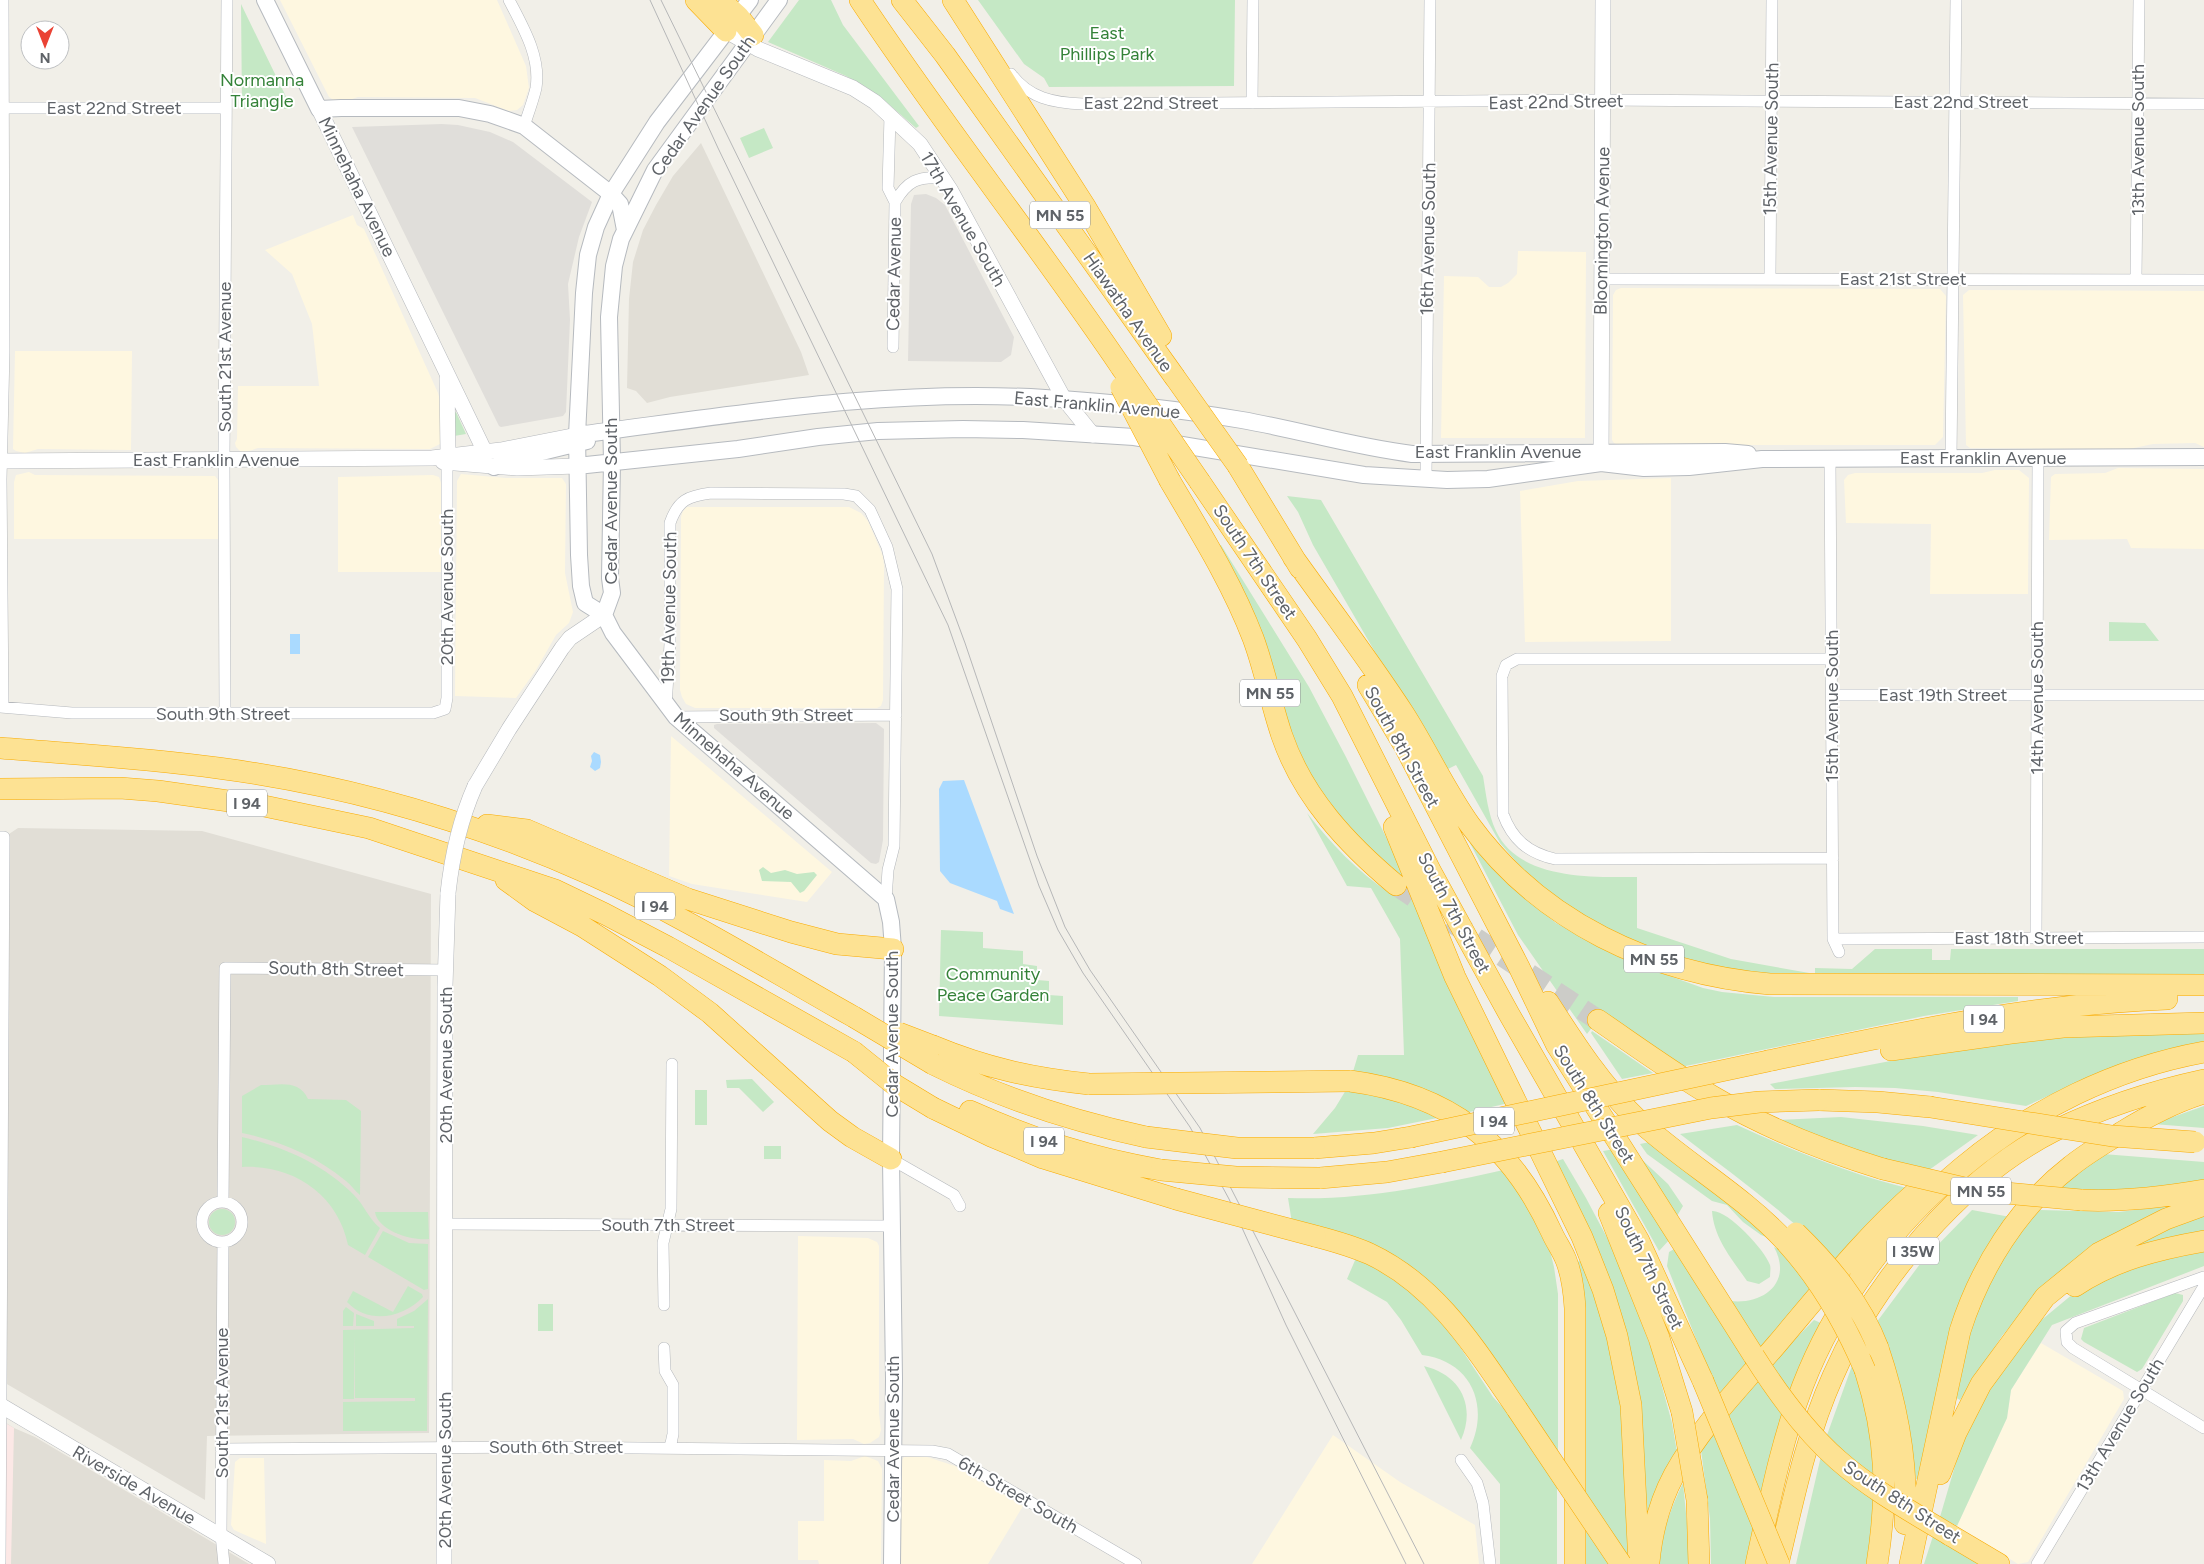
<svg xmlns="http://www.w3.org/2000/svg" width="2204" height="1564" font-family="Figtree,sans-serif">
  <style>
    .commercial { fill: #fef7e0 }
    .industrial { fill: #e0deda }
    .education { fill: #e1ded6 }
    .medical { fill: #fce8e6 }
    .green { fill: #c5e8c5 }
    .water { fill: #aadaff }
    .lines { fill: none; stroke-linecap: round; stroke-linejoin: round }
    .motorway-tunnel { stroke: #ccccc8; stroke-width: 21; stroke-dasharray: 21 11; stroke-linecap: butt }
    .minor-casing { stroke: #b5b8bc; stroke-width: 12 }
    .tertiary-casing { stroke: #b5b8bc; stroke-width: 16 }
    .secondary-casing { stroke: #b6babf; stroke-width: 18 }
    .motorway-casing { stroke: #f9ab00; stroke-width: 22 }
    .minor { stroke: #fff; stroke-width: 11 }
    .tertiary { stroke: #fff; stroke-width: 15 }
    .secondary { stroke: #fff; stroke-width: 16 }
    .motorway { stroke: #fde293; stroke-width: 21 }
    .tram { stroke: #b6b7b8; stroke-width: 1 }
    .tertiary-bridge-casing { stroke: #b5b8bc; stroke-width: 16; stroke-linecap: butt }
    .motorway-bridge-casing { stroke: #f9ab00; stroke-width: 22; stroke-linecap: butt }
    .tertiary-bridge { stroke: #fff; stroke-width: 15 }
    .motorway-bridge { stroke: #fde293; stroke-width: 21 }
    .labels { text-anchor: middle; stroke-width: 4; stroke-linejoin: round; paint-order: stroke }
    .shield { fill: #fff; stroke: #8f9295; stroke-width: 1 }
    .shield-label { font-size: 16px; font-weight: bold; fill: #5f6368 }
    .park-label { font-size: 18px; fill: #348238; stroke: #fff }
    .street-label { font-size: 18px; fill: #5f6368; stroke: #fff }
  </style>
  <rect width="100%" height="100%" fill="#f1efe8"/>
  <path class="commercial" d="M280 0H497L526 66 529 88 523 105 517 110 509 111 475 98 358 97 346 101H335L329 97Z
    M353 215 357 225 364 229 438 393 441 404 444 438 440 444 430 449 258 448 246 452H241L236 447 235 443 237 439 238 386H319L312 324 292 274 265 250Z
    M1518 251 1586 252 1585 438H1441L1444 276 1478 277 1489 287H1501L1508 283 1517 274Z
    M1621 288 1940 289 1946 296 1943 437 1935 445H1618L1614 443 1612 440 1613 295 1616 290Z
    M1969 290 2204 291V447L2195 443 2153 444 2129 449 1970 448 1966 445 1963 295Z
    M15 351H132L131 450 38 449 25 453 16 451 13 449Z
    M2118 468 2204 469V549L2131 548 2127 539 2049 540 2051 477 2055 474 2105 473Z
    M1995 470H2019L2029 478 2028 594H1930L1931 524 1846 523 1844 480 1848 475 1855 473H1982Z
    M29 472 35 475 215 476 218 480V539H14V482L16 475Z
    M461 474 506 478H562L566 484 565 573 573 612 569 623 556 635 536 670 516 698 455 696 457 481Z
    M433 475 439 477 442 486 441 572H338V477Z
    M1671 478V641L1525 642 1520 491 1578 481Z
    M687 507H849L861 513 868 521 883 556 884 566 883 700 881 706 877 708H695L686 704 682 697 680 690 681 517 683 511Z
    M671 736 832 872 807 902 692 884 669 876Z
    M798 1236 868 1238 877 1242 879 1246V1414L881 1430 879 1437 870 1443 864 1444 853 1439 797 1440Z
    M2041 1343 2123 1391 2124 1399 2028 1562 2018 1564 1957 1526 2007 1418 2011 1390Z
    M1333 1435 1400 1482 1475 1525 1479 1564H1252Z
    M918 1454 955 1466 1023 1506 988 1564H901L900 1463 904 1457Z
    M865 1456 878 1461 882 1469 881 1564H819L818 1560H798V1521H824V1460L851 1461Z
    M240 1458H264L266 1544 234 1530 231 1525 235 1462Z"/>
  <path class="industrial" d="M442 124 458 125 490 132 513 142 592 202 579 237 568 284 570 320 566 412 563 416 501 427 499 426 352 127Z
    M926 194 936 198 945 205 1014 337 1011 355 1001 362 908 361 911 204 914 195Z
    M876 723 884 729 883 840 879 862 876 864 871 863 714 728V725L717 724Z"/>
  <path class="education" d="M701 143 801 352 809 375 670 397 647 403 636 391 627 388 629 299 633 262 643 230 656 205 673 176Z
    M18 828 202 831 431 894 429 1433 207 1436 205 1500 0 1380V840Z
    M0 1419 14 1428 35 1437 249 1564H0Z"/>
  <path class="medical" d="M0 1420 14 1428 11 1564H0Z"/>
  <path class="green" d="M799 0H831L843 25 919 126 916 128 885 101 866 87 846 76 768 42Z
    M978 0H1235L1234 86 1049 87 1044 78 1024 64Z
    M241 4 292 109H242Z
    M764 128 773 148 749 158 740 138Z
    M456 412 466 434 454 436V413Z
    M1287 496 1321 500 1483 776C1486 794 1488 814 1496 831 1519 880 1592 877 1637 877V928L1731 959 1815 974V968L1852 969 1875 949H1932V960H1950L1951 949H2204V976L1787 978 1688 963 1594 926 1526 873 1500 843 1456 765 1444 771 1313 545 1298 512Z
    M1221 545 1309 687 1346 757 1404 873 1509 1103 1465 1113 1352 1075 1358 1055H1404L1400 939 1371 888 1347 886 1307 813C1331 843 1357 872 1390 893L1369 852 1313 784 1216 548Z
    M2109 622 2145 623 2159 641H2109Z
    M1460 824 1535 906 1556 923 1625 960 1703 988 1722 992 1774 997H2018V1001L1924 1016 1681 1067 1603 1013 1587 1034 1518 935Z
    M763 867 771 873 785 870 797 874 814 872 817 875 804 891 800 893 791 882 762 881 759 870Z
    M941 930 983 932V948L1023 951V964L1037 966V980L1049 981V995L1063 996V1025L939 1016Z
    M2204 1028V1044L2137 1061 2099 1073 2026 1106 1938 1092 1895 1088 1855 1087 1775 1089 1770 1084 1974 1045 2022 1038Z
    M1592 1031 1653 1073 1622 1079 1591 1033Z
    M752 1079 774 1102 763 1112 739 1088H727L726 1080Z
    M261 1085C280 1085 299 1079 308 1099L346 1100 361 1111 360 1195C355 1191 351 1185 346 1181 316 1156 280 1141 242 1133V1096Z
    M695 1090H707V1125H695Z
    M1346 1090 1368 1091 1442 1117 1388 1128 1313 1134 1335 1108Z
    M2204 1106V1128L2153 1124Z
    M1841 1117 1923 1126 1978 1135 1929 1170 1875 1158 1778 1120Z
    M1737 1125C1794 1151 1850 1174 1911 1189L1839 1266C1791 1216 1735 1176 1680 1134Z
    M242 1137C284 1147 323 1164 354 1195 364 1205 369 1219 380 1228L365 1255 348 1245C338 1194 292 1164 242 1167Z
    M1650 1142 1774 1240 1761 1235 1743 1222 1727 1205 1712 1201 1647 1154 1640 1144Z
    M764 1146H781V1159H764Z
    M1615 1149 1671 1238 1659 1251 1603 1151Z
    M2103 1154 2204 1162V1186L2146 1192 2060 1189 2074 1175Z
    M1637 1155 1668 1184 1683 1206 1677 1216Z
    M1563 1159 1586 1198 1612 1247 1652 1350 1672 1423 1678 1458 1646 1543 1638 1431 1551 1163Z
    M1508 1169 1548 1243 1554 1267 1558 1294V1457L1449 1303 1292 1223 1288 1198C1362 1201 1436 1185 1508 1169Z
    M2173 1205 2028 1305 2002 1336 1960 1400 1955 1397C1960 1374 1964 1349 1972 1326 1986 1283 2009 1242 2040 1210L2119 1212Z
    M209 1222a13 13 0 1 1 26 0a13 13 0 1 1-26 0Z
    M1972 1210 2016 1218 2004 1233 1921 1479H1916L1905 1410 1876 1323 1923 1260Z
    M1712 1211C1728 1210 1765 1250 1770 1265 1771 1268 1770 1273 1770 1277L1759 1284 1747 1281C1732 1259 1714 1239 1712 1211Z
    M375 1212H428L429 1239C412 1241 378 1231 375 1212Z
    M2204 1212V1234L2113 1259 2148 1232Z
    M383 1231 409 1243 428 1244V1289L424 1290 368 1257Z
    M2204 1246V1266L2052 1325 2011 1390 2007 1418 1957 1526 1940 1517 1957 1459 1971 1423 1986 1393 2033 1327 2085 1284Z
    M1774 1247 1784 1252 1815 1291 1763 1351 1730 1301C1764 1305 1793 1282 1774 1247Z
    M1676 1248 1751 1365 1720 1399 1667 1266 1669 1252Z
    M1356 1258 1368 1261 1437 1312 1493 1397 1509 1414 1557 1482V1564H1500V1484L1470 1448C1490 1405 1471 1361 1422 1355L1401 1320 1387 1302 1347 1279Z
    M1586 1258 1621 1374 1632 1564 1582 1495 1573 1264Z
    M408 1286 422 1294 423 1297C403 1318 369 1325 347 1302L353 1291 393 1312Z
    M2175 1293 2183 1295V1301L2142 1369 2137 1372 2084 1342 2081 1339 2084 1328Z
    M428 1299 427 1431H343V1402L415 1401V1398H355L354 1335V1399H343V1330L414 1328V1326H397V1319L414 1311Z
    M538 1304H553V1331H538Z
    M346 1307 354 1313 353 1326H343V1311Z
    M356 1314 374 1321V1326H356Z
    M1814 1320 1821 1323 1791 1393 1771 1363Z
    M1853 1363 1869 1406 1880 1480 1858 1465 1827 1435Z
    M1424 1366C1461 1375 1476 1406 1461 1440Z
    M1759 1378 1783 1413 1761 1500 1727 1416Z
    M1713 1433 1754 1529 1746 1564H1711L1710 1519 1701 1450Z
    M1821 1456 1878 1503 1872 1564H1796Z
    M1683 1483 1691 1564H1657C1662 1535 1670 1509 1683 1483Z
    M1584 1524 1611 1564H1582Z
    M1933 1536 1980 1564H1924Z"/>
  <path class="water" d="M290 634H300V654H290Z
    M594 752 600 755 601 762 600 768 595 771 590 767 592 761 591 756Z
    M964 780 1014 914 1000 909 997 901 950 883 940 871 939 789 943 781Z"/>
  <g class="lines">
    <path class="motorway-tunnel" d="M1396 885 1598 1020"/>
    <defs>
      <path id="minor" d="M3 0 4 351 1 479 3 707
        M509 0C523 27 541 57 536 88 533 101 528 114 524 126
        M1011 74C1029 98 1053 103 1083 104L1602 100 2204 104
        M1252 103 1253 0
        M4 108H225
        M890 116 888 188 895 202 893 347
        M895 202C907 181 918 176 942 178
        M1770 278 1772 0
        M1601 279 2204 280
        M2136 279 2139 0
        M1951 458 1956 0
        M1830 459 1833 939 1839 952
        M1426 479 1430 0
        M1831 659H1517L1506 665 1502 676 1503 814C1512 839 1528 853 1555 859L1833 858
        M1832 695H2204
        M666 706 670 644V523C678 500 688 496 711 493L844 494 856 496 870 510 887 547 897 589 894 846 888 870 886 899
        M0 707 72 713H433L445 709 447 698V464
        M225 714 224 460 227 0
        M676 717 896 715
        M0 837H4L0 1562
        M2036 938 2038 458
        M1833 939 2204 937
        M891 1159 954 1195 960 1206
        M223 1201 225 968 447 970
        M202 1222a20 20 0 1 1 40 0a20 20 0 1 1-40 0Z
        M445 1224 892 1226
        M223 1242 221 1535 224 1564
        M2204 1277 2075 1323 2066 1331 2067 1342 2073 1348 2204 1428
        M664 1305 663 1243 671 1209 672 1064
        M664 1348 665 1371 673 1385V1434L670 1448
        M221 1449 540 1447 932 1451 948 1454 1136 1564
        M1461 1460 1477 1483 1483 1503 1490 1564
        M2037 1564 2204 1286"/>
      <path id="tertiary" d="M726 31 758 49 853 88 875 102 920 144 951 191 1064 399 1093 435
        M319 109 485 452
        M447 378 448 455
        M0 461 432 458 501 450 577 435
        M443 462 517 468 577 466
        M1601 463 1603 0
        M475 786 509 729 562 648 570 638 604 615
        M0 1405 268 1564
        M444 1564 445 986 448 893"/>
      <path id="secondary" d="M265 0 319 109 341 108H459L490 114 524 126 611 194 620 204 625 230
        M577 435C732 415 888 388 1045 398 1110 402 1177 409 1242 420 1299 430 1355 447 1412 454L1725 452 1748 454
        M577 466 738 449 818 437 878 431 963 429 1023 430 1134 437 1364 475 1447 480 1488 479 1601 463 1644 468 1689 467 1762 459 2204 457
        M494 467 509 460 587 441
        M604 615 613 633 676 717 886 899 891 922 893 949 891 1159 894 1379 892 1564
        M604 615 585 603 581 586 579 555 577 435 584 293 588 255 596 227 611 194 657 122 750 0
        M604 615 612 593 610 578 612 462 609 317 614 266 621 239 655 170 779 0"/>
      <path id="motorway" d="M696 0 726 31
        M720 0 738 16 753 35
        M860 0C943 125 1037 243 1121 367
        M902 0 945 55 1174 376
        M953 0 1086 208 1161 336
        M1238 466 1300 568
        M1170 481C1200 532 1232 583 1253 638 1265 670 1271 704 1282 736 1303 797 1347 844 1396 885
        M1200 482 1307 639 1342 696 1430 870 1509 1014 1639 1241 1703 1381
        M1293 557C1330 609 1369 660 1404 714 1427 750 1445 790 1470 825 1541 922 1652 974 1770 984L2204 985
        M1368 685 1404 745 1519 967 1556 1044 1754 1356
        M0 748C73 754 146 758 218 768 347 785 474 822 594 876 684 916 768 969 854 1017
        M0 789 120 788 158 791 264 806 369 828 555 890 605 914 668 947 854 1052
        M487 825 527 830 688 899 791 932 837 944 893 949
        M1394 827 1455 977 1582 1237 1603 1290 1617 1336 1631 1405 1639 1564
        M506 880 535 901 582 926 660 976 710 1013 830 1121 852 1137 891 1159
        M1548 1002C1575 1044 1602 1086 1638 1120 1685 1163 1741 1194 1785 1241
        M1598 1020C1636 1046 1673 1073 1712 1096 1766 1128 1824 1151 1883 1169
        M933 1046C986 1068 1032 1078 1089 1084
        M1891 1050 2011 1033 2063 1027 2204 1023
        M1768 1061C1899 1033 2032 1004 2167 999
        M933 1064C1001 1098 1071 1121 1146 1137
        M1350 1081C1449 1094 1510 1142 1552 1233 1556 1242 1562 1250 1566 1260 1572 1275 1574 1292 1575 1308V1564
        M1819 1100 1878 1102 1930 1107
        M933 1108 991 1136 1043 1158 1176 1199
        M970 1111C1035 1140 1091 1158 1161 1170
        M1314 1148 1374 1143 1411 1137
        M1320 1178 1387 1172 1442 1162
        M2081 1200C2122 1202 2163 1197 2204 1190
        M1609 1213 1659 1338 1682 1412
        M1315 1236C1334 1241 1352 1246 1370 1254 1438 1286 1476 1350 1517 1409
        M2075 1286C2114 1260 2158 1249 2204 1241
        M1878 1348C1897 1404 1908 1465 1905 1524
        M1865 1370C1887 1438 1888 1494 1877 1564
        M1940 1474 1956 1433 1981 1384 2045 1297 2099 1253 2166 1219 2204 1205
        M1697 1500 1699 1564
        M1950 1535 1999 1564
        M1649 1562C1652 1531 1659 1503 1674 1475 1701 1426 1741 1386 1777 1344 1822 1291 1866 1235 1918 1190
        M1756 1564C1769 1505 1781 1442 1803 1385 1868 1218 2027 1084 2204 1052
        M1778 1564C1793 1501 1806 1436 1833 1376 1874 1281 1961 1178 2054 1131 2101 1108 2153 1091 2204 1080
        M1910 1564 1960 1331C1980 1268 2018 1207 2071 1166 2087 1153 2105 1143 2122 1132 2148 1116 2175 1102 2204 1093"/>
    </defs>
    <use href="#minor" class="minor-casing"/>
    <use href="#tertiary" class="tertiary-casing"/>
    <use href="#secondary" class="secondary-casing"/>
    <use href="#motorway" class="motorway-casing"/>
    <use href="#minor" class="minor"/>
    <use href="#tertiary" class="tertiary"/>
    <use href="#secondary" class="secondary"/>
    <use href="#motorway" class="motorway"/>
    <path class="tram" d="M650 0 718 148 948 625 1039 886 1058 930 1083 973 1190 1127 1229 1199 1286 1325 1406 1564
      M661 0 932 554 965 643 1037 856 1065 927 1090 970 1200 1128 1424 1564"/>
    <defs>
      <path id="tertiary-bridge" d="M448 893C452 856 460 820 475 786"/>
      <path id="motorway-bridge" d="M1121 367 1200 482
        M1174 376 1238 466
        M1121 387 1170 481
        M854 1017 933 1064
        M899 1033 933 1046
        M854 1052 895 1085 933 1108
        M1089 1084 1350 1081
        M1930 1107 2112 1136 2195 1142
        M1146 1137 1237 1148H1314
        M1411 1137 1768 1061
        M1442 1162 1711 1108 1759 1102 1819 1100
        M1883 1169 1973 1190 2081 1200
        M1161 1170 1236 1177 1320 1178
        M1176 1199 1315 1236
        M1796 1233C1830 1266 1861 1303 1878 1348
        M1785 1241C1820 1279 1845 1323 1865 1370
        M1754 1356C1778 1394 1805 1431 1838 1460 1872 1490 1912 1512 1950 1535
        M1703 1381 1779 1564
        M1517 1409 1621 1564
        M1682 1412 1697 1500"/>
    </defs>
    <use href="#tertiary-bridge" class="tertiary-bridge-casing"/>
    <use href="#motorway-bridge" class="motorway-bridge-casing"/>
    <use href="#tertiary-bridge" class="tertiary-bridge"/>
    <use href="#motorway-bridge" class="motorway-bridge"/>
  </g>
  <g class="labels">
    <g class="shield">
      <rect x="1030" y="201.5" width="60" height="27" rx="4"/>
      <rect x="1240" y="679.5" width="60" height="27" rx="4"/>
      <rect x="227" y="789.5" width="40" height="27" rx="4"/>
      <rect x="635" y="892.5" width="40" height="27" rx="4"/>
      <rect x="1624" y="945.5" width="60" height="27" rx="4"/>
      <rect x="1964" y="1005.5" width="40" height="27" rx="4"/>
      <rect x="1474" y="1107.5" width="40" height="27" rx="4"/>
      <rect x="1024" y="1127.5" width="40" height="27" rx="4"/>
      <rect x="1951" y="1177.5" width="60" height="27" rx="4"/>
      <rect x="1887" y="1237.5" width="52" height="27" rx="4"/>
    </g>
    <g class="shield-label">
      <text x="1060" y="221">MN 55</text>
      <text x="1270" y="699">MN 55</text>
      <text x="247" y="809">I 94</text>
      <text x="655" y="912">I 94</text>
      <text x="1654" y="965">MN 55</text>
      <text x="1984" y="1025">I 94</text>
      <text x="1494" y="1127">I 94</text>
      <text x="1044" y="1147">I 94</text>
      <text x="1981" y="1197">MN 55</text>
      <text x="1913" y="1257">I 35W</text>
    </g>
    <g class="park-label">
      <text x="1107" y="39">East<tspan x="1107" dy="21">Phillips Park</tspan></text>
      <text x="262" y="86">Normanna<tspan x="262" dy="21">Triangle</tspan></text>
      <text x="993" y="980">Community<tspan x="993" dy="21">Peace Garden</tspan></text>
    </g>
    <g class="street-label">
      <text transform="translate(1556 102) rotate(-1)" y="6">East 22nd Street</text>
      <text x="1961" y="108">East 22nd Street</text>
      <text x="1151" y="109">East 22nd Street</text>
      <text transform="translate(703 106) rotate(-55)" y="6">Cedar Avenue South</text>
      <text x="114" y="114">East 22nd Street</text>
      <text transform="translate(1771 139) rotate(-89)" y="6">15th Avenue South</text>
      <text transform="translate(2138 140) rotate(-90)" y="6">13th Avenue South</text>
      <text transform="translate(357 187) rotate(64)" y="6">Minnehaha Avenue</text>
      <text transform="translate(963 219) rotate(60)" y="6">17th Avenue South</text>
      <text transform="translate(1602 231) rotate(-89)" y="6">Bloomington Avenue</text>
      <text transform="translate(1428 239) rotate(-89)" y="6">16th Avenue South</text>
      <text transform="translate(894 274) rotate(-89)" y="6">Cedar Avenue</text>
      <text x="1903" y="285">East 21st Street</text>
      <text transform="translate(1128 312) rotate(55)" y="6">Hiawatha Avenue</text>
      <text transform="translate(225 357) rotate(-90)" y="6">South 21st Avenue</text>
      <text transform="translate(1097 405) rotate(5)" y="6">East Franklin Avenue</text>
      <text x="1498" y="458">East Franklin Avenue</text>
      <text x="1983" y="464">East Franklin Avenue</text>
      <text x="216" y="466">East Franklin Avenue</text>
      <text transform="translate(611 501) rotate(-90)" y="6">Cedar Avenue South</text>
      <text transform="translate(1255 562) rotate(56)" y="6">South 7th Street</text>
      <text transform="translate(447 587) rotate(-90)" y="6">20th Avenue South</text>
      <text transform="translate(669 608) rotate(-89)" y="6">19th Avenue South</text>
      <text x="1943" y="701">East 19th Street</text>
      <text transform="translate(2037 698) rotate(-90)" y="6">14th Avenue South</text>
      <text transform="translate(1832 706) rotate(-90)" y="6">15th Avenue South</text>
      <text x="223" y="720">South 9th Street</text>
      <text x="786" y="721">South 9th Street</text>
      <text transform="translate(1402 747) rotate(61)" y="6">South 8th Street</text>
      <text transform="translate(734 766) rotate(41)" y="6">Minnehaha Avenue</text>
      <text transform="translate(1454 913) rotate(62)" y="6">South 7th Street</text>
      <text x="2019" y="944">East 18th Street</text>
      <text transform="translate(336 969) rotate(1)" y="6">South 8th Street</text>
      <text transform="translate(892 1034) rotate(-90)" y="6">Cedar Avenue South</text>
      <text transform="translate(446 1065) rotate(-90)" y="6">20th Avenue South</text>
      <text transform="translate(1594 1104) rotate(58)" y="6">South 8th Street</text>
      <text x="668" y="1231">South 7th Street</text>
      <text transform="translate(1649 1268) rotate(64)" y="6">South 7th Street</text>
      <text transform="translate(222 1403) rotate(-90)" y="6">South 21st Avenue</text>
      <text transform="translate(2120 1425) rotate(-59)" y="6">13th Avenue South</text>
      <text transform="translate(893 1439) rotate(-90)" y="6">Cedar Avenue South</text>
      <text x="556" y="1453">South 6th Street</text>
      <text transform="translate(445 1470) rotate(-90)" y="6">20th Avenue South</text>
      <text transform="translate(134 1485) rotate(30)" y="6">Riverside Avenue</text>
      <text transform="translate(1018 1495) rotate(30)" y="6">6th Street South</text>
      <text transform="translate(1902 1502) rotate(33)" y="6">South 8th Street</text>
    </g>
  </g>
  <g transform="translate(45 45) rotate(180)"><circle r="24" fill="#ffffff" stroke="#bfc1c3"/>
  <path d="M0-4L9 19L0 12L-9 19Z" fill="#ea4335"/>
  <text y="-8" font-size="14" font-weight="bold" text-anchor="middle" fill="#5f6368">N</text>
  </g>
</svg>
